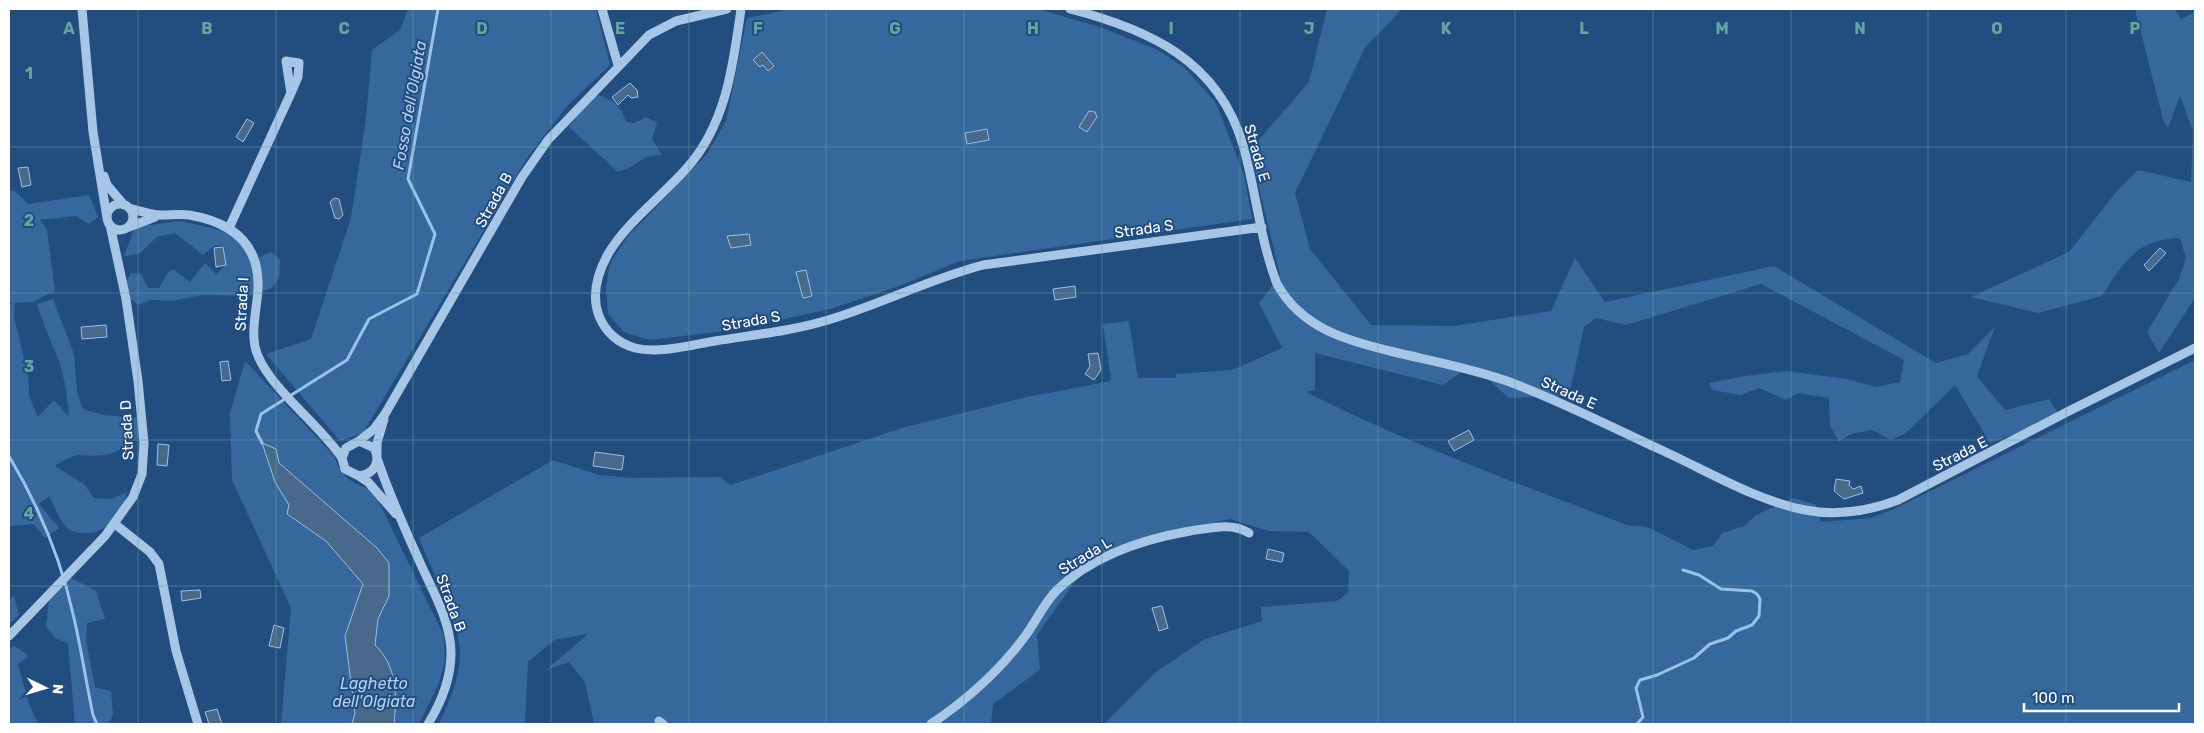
<svg xmlns="http://www.w3.org/2000/svg" width="2204" height="733" font-family="Rubik,sans-serif">
  <style>
    .green { fill: #36679d }
    .water { fill: #48688c; stroke: #9bc1e8 }
    .lines { fill: none; stroke-linecap: round; stroke-linejoin: round }
    .stream { stroke: #9bc1e8; stroke-width: 3 }
    .minor { stroke: #a7c6e7; stroke-width: 9 }
    .grid { fill: none; stroke: #63a6a1; stroke-width: 1; stroke-opacity: 0.55 }
    .labels { text-anchor: middle; stroke-width: 4; stroke-linejoin: round; paint-order: stroke }
    .street-label { font-size: 15px; fill: #fff; stroke: #224d7f }
    .water-label { font-size: 16px; font-style: italic; fill: #b3d0ef; stroke: #224d7f }
    .grid-label { font-size: 16px; text-anchor: middle; font-weight: bold; fill: #63a6a1; stroke: #224d7f; stroke-width: 4; stroke-linejoin: round; paint-order: stroke }
  </style>
  <rect width="100%" height="100%" fill="#224d7f"/>
  <path class="green" d="M408 9H596L610 65 568 105 527 158 363 433 340 441 266 354 311 339 351 218 366 118 372 50 400 30Z
    M791 9H1039L1102 28 1156 49 1185 68 1216 103 1244 175 1252 219 960 261 899 286 830 309 734 330 649 340 624 332 608 314 606 288 610 263 628 236 707 154 726 121 747 18Z
    M1327 9H1402L1365 48 1295 193 1310 249 1371 325 1453 326 1551 311 1575 258 1605 302 1774 266 1936 363 1968 354 1995 327 1977 376 2005 410 2049 399 2058 413 2020 432 1990 443 1955 385 1906 433 1891 440 1872 430 1851 434 1839 442 1830 425 1829 398 1798 393 1786 400 1759 388 1741 395 1712 390 1709 383 1745 376 1787 371 1847 379 1876 387 1900 382 1904 360 1761 284 1626 325 1596 318 1584 327 1569 396 1509 398 1472 365 1443 385 1315 353V390L1306 392C1409 444 1519 484 1627 525L1647 527 1693 550 1713 546 1722 533 1744 526 1756 515 1794 498 1816 505 1821 522 1871 518 1896 508 2195 360V724H1104L1156 672 1205 639 1262 621 1261 607 1337 601 1348 593 1349 571 1309 532 1269 531 1230 519 1179 530 1091 559 1037 635 1040 670 993 704 991 724H594L585 682 569 662 546 670 588 634 554 640 528 662 525 724H439C449 701 461 677 460 650 459 624 429 565 419 538L553 460 599 475 632 478 720 477 730 485 905 427 1027 397 1111 381 1103 324 1129 321 1138 378H1176V374L1232 370 1282 348 1259 303 1280 275 1250 150 1309 82Z
    M2135 9H2174L2181 19 2195 12V298L2159 353 2147 332 2179 279 2186 258 2180 238C2135 240 2125 261 2102 296L2038 313 1971 297 2069 252 2117 191 2138 170 2191 182 2193 131 2180 96 2168 128 2164 123Z
    M593 94C611 98 621 104 626 122L634 123 646 117 657 123 652 139 662 155 646 157 627 169 618 172 569 127Z
    M9 190 15 191 28 204 89 195 98 217 89 224 76 216 40 220 47 230 55 291 33 302 15 303 14 318 28 373 29 396 38 417 54 400 69 417C67 397 65 377 58 359 50 340 43 323 37 304L53 299 74 354 77 392 83 409 104 415 141 418 143 435C132 442 118 454 104 455 77 458 81 449 55 466L84 484 94 498 111 499 127 492C123 513 107 535 84 533 78 533 70 531 66 527 59 519 54 505 49 496L39 504 59 528 45 538 34 524 10 526 9 528V305L12 303H9Z
    M180 221 230 232 258 258 271 252 280 260 279 278 272 288 249 296 202 295 172 301 151 300 138 305 130 298 125 284 131 273 141 274 148 288H159L167 274 173 269 190 282 205 263 216 274 226 265 223 245 214 246 203 255 175 233 157 237 139 254 124 256 135 227Z
    M245 361 334 456C343 478 350 483 373 490L444 636 445 660 439 683 419 724H394C397 696 397 665 375 645L378 619 389 596 377 548 279 463 263 443 275 482 289 505 287 515 326 541 363 584 345 636 355 713 352 724H281L291 608 232 480 230 413Z
    M71 578 96 591 105 619 87 623 86 641 95 687 111 691 113 715 109 724H75L68 643 55 638 46 627 49 600Z
    M14 596 19 615 9 624V600Z
    M13 645 29 656 18 664 29 704 38 724H9V652Z"/>
  <path class="water" d="M762 52 774 66 768 71 763 65 760 67 753 60Z
    M630 83 637 90 638 97 631 98 628 95 618 105 612 97Z
    M1089 111 1095 112 1097 117 1087 132 1079 127Z
    M247 119 254 123 243 142 236 137Z
    M987 129 989 140 967 144 965 133Z
    M28 167 31 185 22 187 18 168Z
    M334 198 339 199 343 215 339 219 335 218 330 202Z
    M749 234 751 245 731 248 727 236Z
    M223 247 226 265 216 267 214 248Z
    M2160 248 2166 253 2149 271 2144 265Z
    M806 270 812 296 803 298 796 272Z
    M1075 286 1076 297 1055 300 1053 289Z
    M106 325 107 337 82 339 81 327Z
    M1098 353 1101 370 1094 380 1085 374 1090 366 1088 354Z
    M228 361 231 380 222 381 220 362Z
    M1469 430 1474 440 1454 451 1448 441Z
    M262 443 276 449 279 463 377 548 389 563V596L378 619 375 645C397 666 397 695 394 724H352L355 713 345 636 363 584 326 541 287 514 289 505 275 482Z
    M158 444 169 445 167 466 157 465Z
    M595 452 624 456 622 470 593 466Z
    M1836 479 1850 481 1849 485 1853 489 1861 486 1863 493 1844 499 1834 491Z
    M1268 549 1284 553 1282 562 1266 559Z
    M200 590 201 598 182 601 181 591Z
    M1162 606 1168 628 1159 631 1152 608Z
    M274 625 284 628 280 648 269 646Z
    M217 709 222 724H209L205 712Z"/>
  <g class="lines">
    <path class="stream" d="M262 443 256 431 261 414 347 360 369 319 417 294 435 234 408 179 438 9
      M9 456C38 505 61 559 73 614 81 647 86 682 93 715L97 724
      M1637 724 1643 717 1636 688 1640 680 1657 675 1694 658 1710 644 1728 638 1736 631 1752 625 1759 616 1760 599 1757 594 1752 591 1721 589 1699 575 1683 570"/>
    <path class="minor" d="M82 9 93 132 107 218
      M602 9 618 65
      M741 9C733 66 726 125 686 169 661 197 627 222 608 254 597 274 591 295 599 316 606 333 618 343 635 348 659 354 691 345 715 341 752 335 792 331 828 320 881 304 930 279 983 265L1262 227
      M1070 9C1148 29 1218 60 1243 145 1256 191 1260 240 1277 284 1302 329 1348 341 1394 352 1432 361 1470 368 1507 381 1559 400 1609 426 1659 449 1706 470 1754 500 1805 510 1836 516 1869 511 1898 500L2067 412 2195 348
      M104 176 107 185 124 205
      M107 217a13 13 0 1 1 26 0a13 13 0 1 1-26 0Z
      M129 208C140 211 151 215 162 215 171 215 180 214 189 215 231 222 260 243 258 289 257 310 249 336 258 356 272 390 320 425 342 458
      M129 227 155 217
      M229 228 291 93 298 77 299 63 286 61 291 93
      M384 419 377 443V458C389 495 406 531 422 567 434 593 451 623 451 653 451 678 441 703 428 724
      M359 441 374 448C381 461 375 474 359 476L345 469 342 458 346 448 359 441 374 429 385 414 522 177 548 140 649 35 676 21 727 9
      M359 476 368 482 396 514
      M115 524 150 552 159 564 176 651 198 724
      M9 636 105 536 133 497 142 474 144 443 138 381 126 299 110 225
      M659 721 663 724
      M931 724C965 701 998 672 1023 639 1035 624 1043 604 1057 590 1092 556 1144 539 1190 531 1210 528 1232 522 1249 533"/>
  </g>
  <path class="grid" d="M138 9V724M276 9V724M413 9V724M551 9V724M689 9V724M826 9V724M964 9V724M1102 9V724M1240 9V724M1378 9V724M1515 9V724M1653 9V724M1791 9V724M1928 9V724M2066 9V724M9 147H2195M9 293H2195M9 440H2195M9 586H2195"/>
  <g class="labels">
    <g class="street-label">
      <text transform="translate(1257 153) rotate(74)" y="5">Strada E</text>
      <text transform="translate(494 200) rotate(-61)" y="5">Strada B</text>
      <text transform="translate(1144 229) rotate(-8)" y="5">Strada S</text>
      <text transform="translate(242 304) rotate(-87)" y="5">Strada I</text>
      <text transform="translate(751 321) rotate(-10)" y="5">Strada S</text>
      <text transform="translate(1569 393) rotate(24)" y="5">Strada E</text>
      <text transform="translate(127 430) rotate(-93)" y="5">Strada D</text>
      <text transform="translate(1960 454) rotate(-27)" y="5">Strada E</text>
      <text transform="translate(1085 556) rotate(-31)" y="5">Strada L</text>
      <text transform="translate(451 603) rotate(70)" y="5">Strada B</text>
    </g>
    <g class="water-label">
      <text transform="translate(409 105) rotate(-80)" y="6">Fosso dell’Olgiata</text>
      <text x="374" y="689">Laghetto<tspan x="374" dy="18">dell'Olgiata</tspan></text>
    </g>
  </g>
  <g class="grid-label">
    <text x="69" y="34">A</text>
    <text x="207" y="34">B</text>
    <text x="344" y="34">C</text>
    <text x="482" y="34">D</text>
    <text x="620" y="34">E</text>
    <text x="758" y="34">F</text>
    <text x="895" y="34">G</text>
    <text x="1033" y="34">H</text>
    <text x="1171" y="34">I</text>
    <text x="1309" y="34">J</text>
    <text x="1446" y="34">K</text>
    <text x="1584" y="34">L</text>
    <text x="1722" y="34">M</text>
    <text x="1860" y="34">N</text>
    <text x="1997" y="34">O</text>
    <text x="2135" y="34">P</text>
    <text x="29" y="79">1</text>
    <text x="29" y="226">2</text>
    <text x="29" y="372">3</text>
    <text x="29" y="519">4</text>
  </g>
  <rect width="2204" height="733" fill="none" stroke="#ffffff" stroke-width="20"/>
  <g transform="translate(45 688) rotate(95)" stroke="#224d7f" stroke-width="4" paint-order="stroke">
  <path d="M0-4L9 19L0 12L-9 19Z" fill="#ffffff"/>
  <text y="-8" font-size="14" font-weight="bold" text-anchor="middle" fill="#ffffff">N</text>
  </g>
  <path d="M2024 703v8h155v-8" fill="none" stroke="#ffffff" stroke-width="2.5"/>
  <text x="2032" y="703" font-size="15" fill="#ffffff" stroke="#224d7f" stroke-width="4" paint-order="stroke">100 m</text>
</svg>
